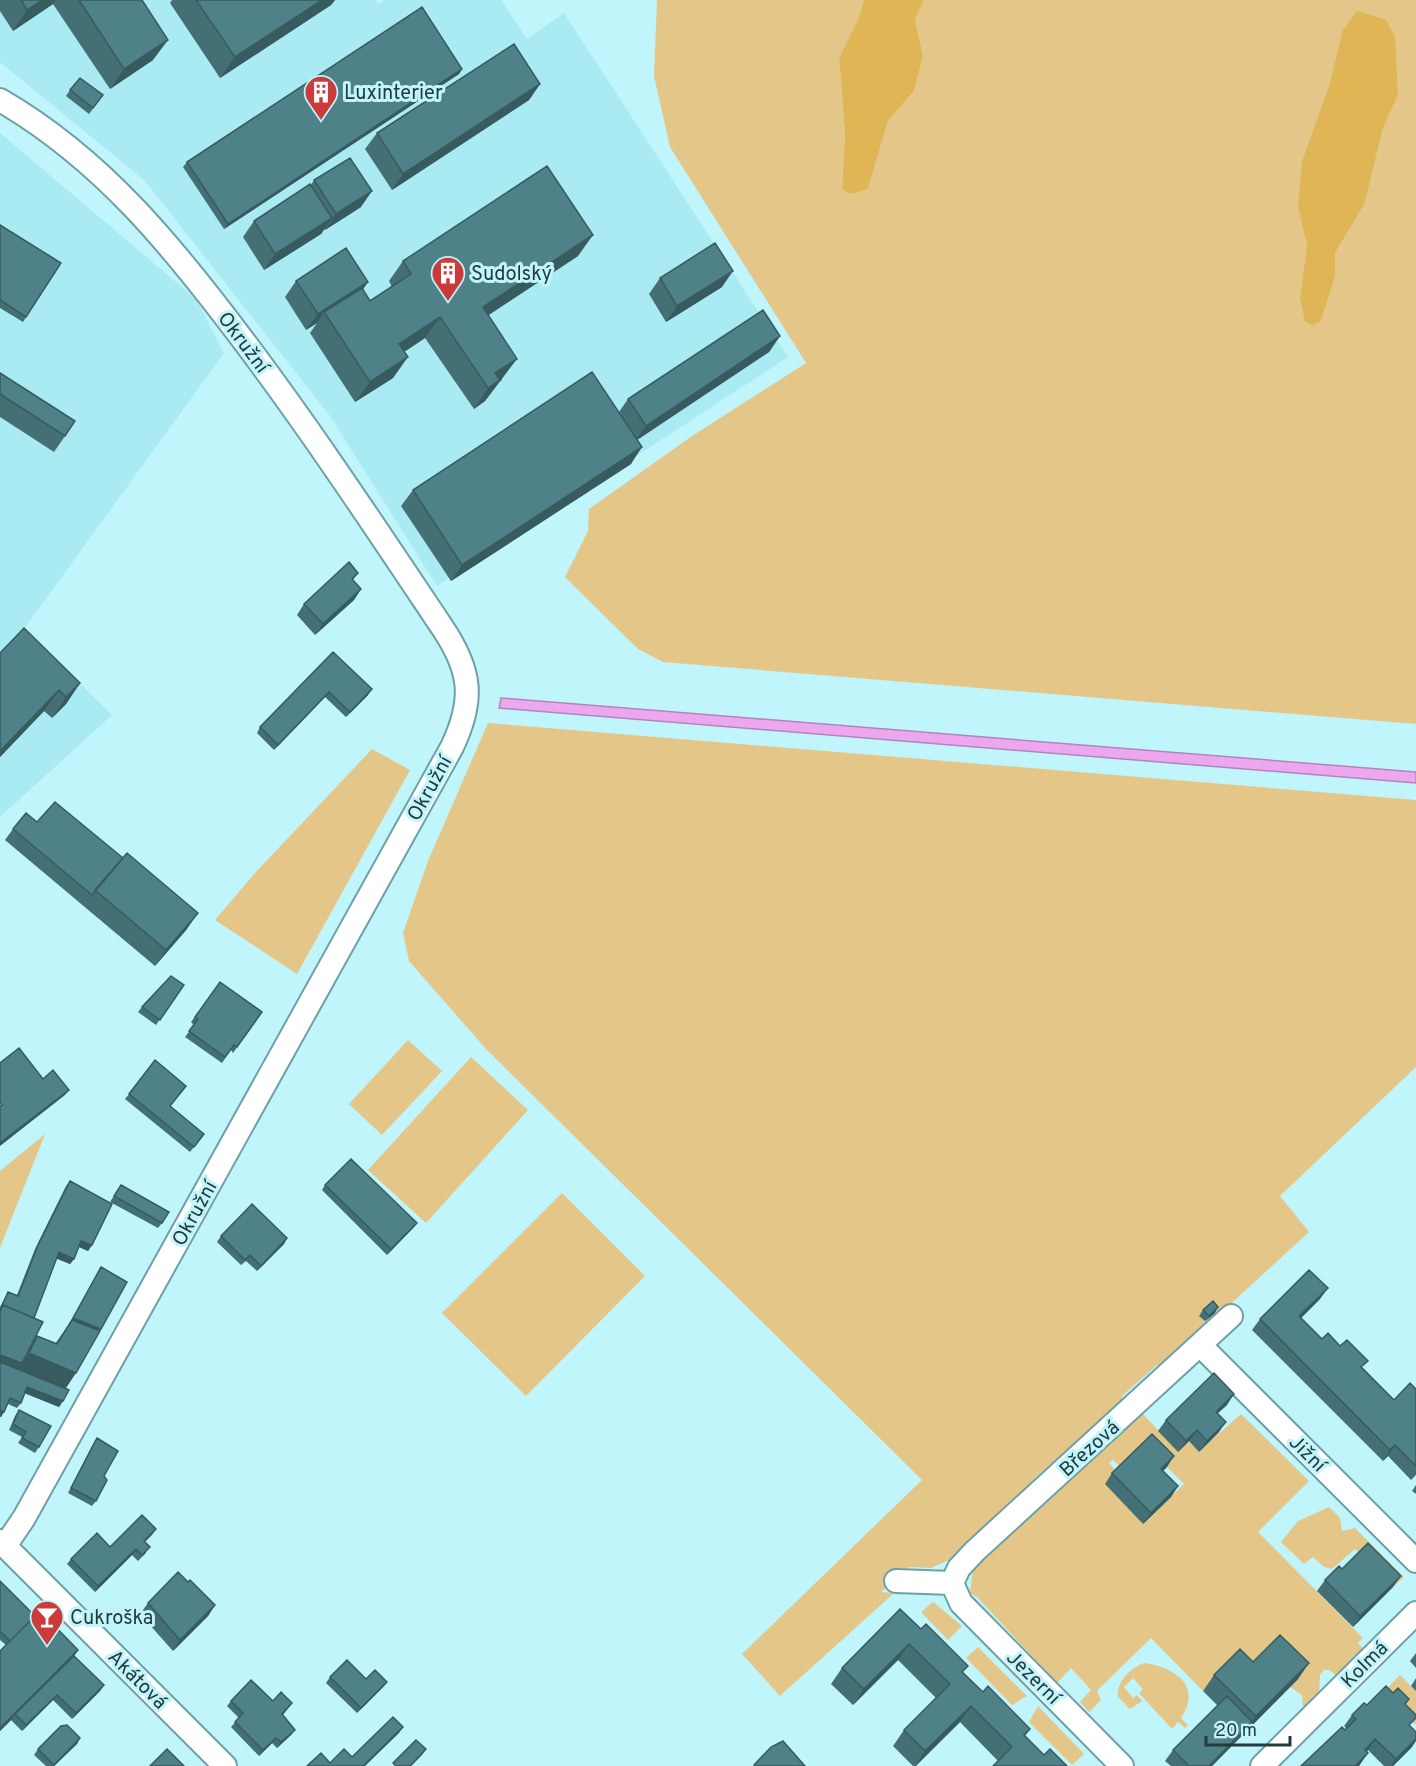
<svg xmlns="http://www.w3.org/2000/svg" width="1416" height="1766" font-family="Overpass,sans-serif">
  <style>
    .built { fill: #aaebf3 }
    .green { fill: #e4c788; fill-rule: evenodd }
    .forest { fill: #dfb555 }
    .water { fill: #eda7ef; stroke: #b186ba; stroke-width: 1.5 }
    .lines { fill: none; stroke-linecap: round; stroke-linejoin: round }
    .street-casing { stroke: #6ea1a7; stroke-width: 26 }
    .street { stroke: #fff; stroke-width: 22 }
    .wall { fill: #447075 }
    .shaded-wall { fill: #375b5f }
    .building { fill: #4f8288; stroke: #375b5f; stroke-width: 1.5 }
    .labels { text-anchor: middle; stroke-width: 6; stroke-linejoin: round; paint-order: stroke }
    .poi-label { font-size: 20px; fill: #253a3d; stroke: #bff5fb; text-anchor: start }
    .street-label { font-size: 20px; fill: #253a3d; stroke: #bff5fb }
  </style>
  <rect width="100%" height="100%" fill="#bff5fb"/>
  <path class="built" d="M0 0H376L379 4 384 0H501L527 39 564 13 788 357 437 586 330 416 145 181 0 62Z
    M0 133 196 299 224 353 24 629 112 715 0 817Z"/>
  <path class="green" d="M657 0H864L859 17 839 58 845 133 842 189H868L888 121 914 91 923 56 915 19 924 0H1416V724L663 662 638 649 565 577 588 531 589 509 692 436 806 363 670 147 654 76ZM1342 32 1396 67 1398 95 1383 128 1365 203 1335 253V277L1321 321 1300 297 1307 245 1302 161 1330 82Z
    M488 723 1416 800V1067L1280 1196 1309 1232 1164 1365H1157L1123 1395 1120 1404 1049 1470 1042 1471 953 1558 931 1568 909 1567 881 1592 894 1593 780 1696 742 1654 922 1480 487 1050 409 961 403 933 428 861Z
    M372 749 410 770 297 974 215 920 255 873Z
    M408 1040 442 1071 382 1135 349 1104Z
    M471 1057 528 1110 426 1223 368 1170Z
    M45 1134 0 1248V1171Z
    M562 1193 645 1276 526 1396 442 1313Z
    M1141 1412 1178 1451 1189 1441 1199 1451 1241 1414 1309 1481 1258 1532 1363 1638 1358 1643 1364 1650 1338 1677 1329 1670H1324L1320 1675 1319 1695 1308 1706H1303L1302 1695 1290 1687 1297 1679 1242 1678 1229 1665 1203 1691 1151 1638 1097 1691 1101 1700 1089 1712 1080 1702 1091 1690 1071 1668 1057 1683 977 1597 970 1593 973 1568ZM1145 1445 1184 1484 1143 1523 1117 1472 1109 1463 1113 1460 1121 1468Z
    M1329 1507 1340 1518 1342 1531 1355 1528 1404 1577 1393 1587 1355 1549 1332 1569 1324 1567 1313 1557 1304 1564 1281 1542 1298 1521Z
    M933 1602 962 1626 948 1640 921 1612Z
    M978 1647 1027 1696 1012 1705 966 1658Z
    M1144 1663C1174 1667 1203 1686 1181 1718L1188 1725 1185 1728 1178 1722 1172 1729 1139 1693 1143 1689 1133 1678 1124 1687 1133 1698 1137 1695 1142 1701 1130 1709 1118 1697C1116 1682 1130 1668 1144 1663Z
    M1400 1675 1416 1691V1725L1401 1710 1379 1697Z
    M1038 1706 1084 1754 1072 1765 1029 1722Z"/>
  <path class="forest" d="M864 0H924L915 19 923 56 914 91 888 121 868 189 850 194 842 189 845 133 839 58 859 17Z
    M1357 11 1386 20 1395 37 1398 95 1383 128 1365 203 1335 253V277L1321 321 1313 325 1305 322 1300 297 1307 245 1298 207 1302 161 1330 82 1342 32Z"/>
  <path class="water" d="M501 698 1416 772V783L499 708Z"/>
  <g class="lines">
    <defs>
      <path id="street" d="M0 100C102 159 173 247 243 340 313 433 377 530 442 627 471 670 475 699 452 747L24 1518 5 1546
        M1200 1345 1416 1561
        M0 1541 225 1766
        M896 1581 952 1583
        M952 1583 959 1568 975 1551 1231 1316
        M952 1583 961 1603 1122 1766
        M1262 1766 1416 1613"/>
    </defs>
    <use href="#street" class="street-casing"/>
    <use href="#street" class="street"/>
  </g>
  <path class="wall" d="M0 0H142L153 60 110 89 53 4 13 31 0 11Z
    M172 0H335L331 5 220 78 170 3Z
    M462 69 459 74 224 229 183 167 187 162Z
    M540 84 529 100 392 190 365 149 377 133Z
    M70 90 103 95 89 114 66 96Z
    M314 180 361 207 325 230 324 229 321 234 264 270 243 237 254 221 311 185Z
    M0 225 61 263 23 322 0 308Z
    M578 256 488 315 502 380 499 382 485 401 474 409 425 338 404 352 393 378 355 402 310 333 317 323 306 330 285 297 296 281 368 282 363 289 370 301 392 287 389 281 403 261Z
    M660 278 722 287 666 322 649 294Z
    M780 336 769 352 637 440 631 464 451 581 401 506 413 490 619 412 628 399Z
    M0 373 65 436 54 452 0 417Z
    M358 573 353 580 361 589 354 600 315 635 297 615 304 604Z
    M333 652 368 695 346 717 325 697 274 750 257 733 260 727Z
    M0 653 80 683 66 704 52 718 44 711 0 757Z
    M37 822 187 929 155 966 5 840 13 829Z
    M220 982 262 1012 233 1053 231 1050 222 1063 185 1037 194 1025 191 1022Z
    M184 985 156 1025 138 1012 142 1007Z
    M186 1086 170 1106 204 1134 190 1152 125 1099 129 1094Z
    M70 1181 92 1245 88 1251 79 1247 74 1259 70 1264 56 1258 34 1318 33 1342 37 1336 55 1344 69 1324 101 1267 66 1388 63 1401 59 1407 25 1393 21 1403 17 1408 8 1404 1 1417 0 1307 8 1292 17 1295 35 1249 66 1186Z
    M121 1185 162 1223 158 1228 110 1202Z
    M325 1185 413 1228 387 1255 322 1190Z
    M221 1236 287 1238 284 1244 257 1271 246 1261 241 1265 217 1242Z
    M1320 1299 1301 1318 1322 1339 1363 1368 1394 1400 1416 1389V1475L1411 1480 1388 1456 1383 1461 1252 1330 1260 1319Z
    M1203 1310 1215 1313 1205 1321 1199 1316Z
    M1227 1405 1218 1413 1219 1432 1199 1452 1189 1441 1178 1452 1158 1431 1166 1420Z
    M19 1410 39 1447 35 1453 18 1443 22 1437 9 1430 15 1416Z
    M97 1438 104 1476 96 1501 92 1506 68 1493 93 1444Z
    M1167 1467 1163 1471 1178 1486 1171 1497 1143 1524 1105 1484 1112 1473Z
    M1416 1485V1494L1412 1491Z
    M156 1529 152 1535 145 1542 146 1553 138 1561 132 1555 95 1592 67 1564 71 1559 110 1547Z
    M1325 1580 1393 1587 1353 1627 1317 1591Z
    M0 1581 35 1616 78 1650 74 1656 104 1685 100 1691 72 1719 53 1700 22 1731 11 1720 0 1731 6 1645 0 1640Z
    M188 1582 215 1605 208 1616 173 1651 140 1614 148 1603Z
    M900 1609 983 1692 1030 1729 1025 1736 1044 1755 1067 1766 998 1761 960 1722 916 1766H913L893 1746 904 1730 936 1698 898 1660 853 1705 831 1684 842 1668Z
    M1416 1653V1668L1410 1661Z
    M1253 1662 1298 1679 1212 1766H1171L1165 1761 1173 1750 1218 1706 1203 1691 1214 1675Z
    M330 1677 383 1687 357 1713 326 1683Z
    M1416 1678V1691L1411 1686Z
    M1393 1693 1409 1699 1405 1705 1410 1727 1412 1747 1393 1766H1384L1368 1750 1359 1766H1301L1345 1730 1346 1728 1344 1726 1352 1715 1367 1705Z
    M231 1701H273L292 1703 283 1715 295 1730 291 1735 277 1748 272 1743 259 1756 231 1727 239 1718 227 1706Z
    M80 1738 77 1744 54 1766H46L34 1755 38 1749Z"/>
  <path class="shaded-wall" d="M42 0H56L53 4 13 31 27 10Z
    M322 0H335L331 5 220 78 235 57Z
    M168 40 153 60 110 89 124 69Z
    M462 69 459 74 224 229 228 224Z
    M540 84 529 100 392 190 403 174Z
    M372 191 361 207 325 230 336 214Z
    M332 218 321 234 264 270 275 254Z
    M593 235 578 256 469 328 483 307Z
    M733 271 722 287 666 322 677 306Z
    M368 282 357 298 324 312 317 323 306 330 318 314Z
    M440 317 425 338 384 365 399 344Z
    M780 336 769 352 634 442 646 426Z
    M408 357 393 378 355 402 370 382Z
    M517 359 485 401 474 409 488 388 495 373Z
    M642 447 631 464 451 581 462 565Z
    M361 589 354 600 315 635 323 624Z
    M80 683 66 704 52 718 66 697Z
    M372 689 368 695 346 717 350 712Z
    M59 690 44 711 0 757V751Z
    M329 692 325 697 274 750 278 745Z
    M198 913 187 929 155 966 166 950Z
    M69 1090 65 1095 0 1146V1143Z
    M417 1223 413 1228 387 1255 391 1249Z
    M287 1238 284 1244 257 1271 261 1266Z
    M81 1241 92 1245 88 1251 77 1246Z
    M59 1252 74 1259 70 1264 55 1258Z
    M1328 1288 1320 1299 1292 1327 1299 1316Z
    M1218 1307 1215 1313 1205 1321 1209 1316Z
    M73 1318 101 1329 97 1334 69 1324Z
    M29 1353 76 1373 62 1394 0 1369V1355L22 1363Z
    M27 1387 63 1401 59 1407 24 1393Z
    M1234 1394 1227 1405 1208 1422 1216 1412Z
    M0 1410 4 1412 1 1417H0Z
    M1226 1422 1219 1432 1199 1452 1207 1441Z
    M1197 1430 1189 1441 1178 1452 1186 1441Z
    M1395 1445 1388 1456 1383 1461 1390 1450Z
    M1174 1456 1167 1467 1154 1480 1161 1469Z
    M1178 1486 1171 1497 1143 1524 1151 1513Z
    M136 1549 132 1555 95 1592 98 1586Z
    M1401 1576 1393 1587 1353 1627 1360 1616Z
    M215 1605 208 1616 173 1651 180 1640Z
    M909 1644 898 1660 853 1705 864 1689Z
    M78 1650 71 1661 15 1714 11 1720 0 1731V1728Z
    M1309 1663 1298 1679 1212 1766H1209L1252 1722 1256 1716Z
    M387 1682 383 1687 357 1713 361 1708Z
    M104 1685 100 1691 72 1719 76 1713Z
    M57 1695 53 1700 22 1731 26 1725Z
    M971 1706 960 1722 915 1766 925 1751Z
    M403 1727 399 1733 365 1766H363Z
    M295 1730 291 1735 277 1748 281 1742Z
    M80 1738 77 1744 54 1766H53Z
    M276 1738 272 1743 259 1756 263 1750Z
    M1375 1739 1368 1750 1357 1760 1365 1750Z
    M1416 1739V1741L1412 1747 1393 1766H1391L1396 1759Z
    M426 1749 422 1755 411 1766H410Z
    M1368 1753 1359 1766H1355Z"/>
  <path class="building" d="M21 0H42L27 10Z
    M79 0H142L168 40 124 69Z
    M196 0H322L235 57Z
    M422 7 462 69 228 224 187 162Z
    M514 44 540 84 403 174 377 133Z
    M80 78 103 95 93 108 70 90Z
    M350 158 372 191 336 214 314 180Z
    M547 166 593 235 483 307 517 359 495 373 500 380 488 388 440 317 399 344 408 357 370 382 324 312 362 288 370 301 411 274 403 261Z
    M310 184 332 218 275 254 254 221Z
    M0 225 61 263 26 317 0 300Z
    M715 243 733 271 677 306 660 278Z
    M346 248 368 282 318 314 296 281Z
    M763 310 780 336 646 426 628 399Z
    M592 372 642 447 462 565 413 490Z
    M0 373 75 421 65 436 0 394Z
    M349 562 358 573 352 579 361 589 323 624 304 604Z
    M24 628 80 683 66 697 59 690 0 751V653Z
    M333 652 372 689 350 712 329 692 278 745 260 727Z
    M55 802 123 858 92 895 13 829 26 813 37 822Z
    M127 853 198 913 166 950 95 890Z
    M171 976 184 985 160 1020 142 1007Z
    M220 982 262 1012 237 1047 234 1045 225 1057 189 1031 198 1019 195 1017Z
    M19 1048 43 1079 53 1070 69 1090 0 1143V1106L2 1105 0 1103V1063Z
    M155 1060 186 1086 170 1106 204 1134 194 1147 129 1094Z
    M351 1159 417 1223 391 1249 325 1185Z
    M70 1181 112 1204 92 1245 81 1241 74 1259 59 1252 34 1318 3 1305 0 1310 8 1292 18 1296 39 1243Z
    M121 1185 169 1212 162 1223 114 1196Z
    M252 1204 287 1238 261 1266 250 1255 245 1260 221 1236Z
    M101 1267 127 1282 101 1329 73 1318Z
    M1309 1270 1328 1288 1299 1316 1322 1339 1328 1333 1340 1346 1347 1340 1368 1361 1361 1367 1394 1400 1410 1383 1416 1389V1466L1395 1445 1390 1450 1260 1319Z
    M1213 1301 1218 1307 1209 1316 1203 1310Z
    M3 1305 43 1322 22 1363 0 1355V1329L1 1328 0 1327V1312Z
    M72 1320 100 1331 76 1373 29 1353 37 1336 57 1344Z
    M0 1362 69 1390 63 1401 27 1387 21 1403 10 1398 4 1412 0 1410Z
    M1214 1373 1234 1394 1216 1412 1226 1422 1207 1441 1197 1430 1186 1441 1166 1420Z
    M19 1410 51 1426 39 1447 22 1438 26 1432 13 1424Z
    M1152 1434 1174 1456 1161 1469 1178 1486 1151 1513 1112 1473Z
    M97 1438 118 1451 104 1476 107 1480 96 1501 71 1488Z
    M142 1515 156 1529 144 1541 150 1547 142 1555 136 1549 98 1586 71 1559 97 1533 110 1547Z
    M1368 1543 1401 1576 1360 1616 1325 1580 1339 1566 1342 1569Z
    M178 1572 188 1582 190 1580 215 1605 180 1640 148 1603Z
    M0 1581 35 1616 10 1641 0 1631Z
    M900 1609 921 1629 926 1624 968 1666 962 1672 983 1692 988 1686 1030 1729 1024 1735 1044 1755 1050 1749 1067 1766H993L1012 1747 971 1706 925 1751 904 1730 950 1684 909 1644 864 1689 842 1668Z
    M40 1611 78 1650 0 1728V1651Z
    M1280 1635 1309 1663 1256 1716 1214 1675 1240 1649 1253 1662Z
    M74 1656 104 1685 76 1713 57 1695 26 1725 15 1714Z
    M347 1660 366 1679 375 1670 387 1682 361 1708 330 1677Z
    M251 1680 273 1701 281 1692 292 1703 282 1714 295 1730 281 1742 276 1738 263 1750 235 1722 243 1713 231 1701Z
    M1386 1686 1393 1693 1398 1688 1409 1699 1405 1704 1416 1715V1718L1409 1725 1416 1732V1739L1396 1759 1375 1739 1365 1750 1368 1753 1355 1766H1301L1342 1727 1345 1730 1356 1719 1352 1715 1364 1703 1367 1705Z
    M1227 1696 1252 1722 1209 1766H1189L1173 1750Z
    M393 1717 403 1727 363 1766H307L321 1753 330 1763 344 1749 352 1757Z
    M67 1725 80 1738 54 1765 38 1749 61 1726Z
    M416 1740 426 1749 410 1766H396L393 1763Z
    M783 1741 805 1766H755L754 1765 771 1747Z
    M167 1749 184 1766H150Z"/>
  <defs>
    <symbol id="building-pin" viewBox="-11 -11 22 30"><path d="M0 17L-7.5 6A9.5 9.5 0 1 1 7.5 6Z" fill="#ca3b3a" stroke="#bff5fb"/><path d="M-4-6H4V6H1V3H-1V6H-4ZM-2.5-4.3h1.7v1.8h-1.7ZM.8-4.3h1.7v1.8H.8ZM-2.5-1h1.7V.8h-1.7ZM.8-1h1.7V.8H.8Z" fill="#fff"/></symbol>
    <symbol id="bar-pin" viewBox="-11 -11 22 30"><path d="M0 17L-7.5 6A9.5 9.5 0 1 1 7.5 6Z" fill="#ca3b3a" stroke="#bff5fb"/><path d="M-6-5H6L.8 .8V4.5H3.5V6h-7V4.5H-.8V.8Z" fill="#fff"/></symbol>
  </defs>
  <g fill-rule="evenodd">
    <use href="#building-pin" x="302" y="73" width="38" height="52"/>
    <use href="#building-pin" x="429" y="254" width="38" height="52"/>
    <use href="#bar-pin" x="28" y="1598" width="38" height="52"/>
  </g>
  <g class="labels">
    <g class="poi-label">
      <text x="344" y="99">Luxinterier</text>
      <text x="471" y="280">Sudolský</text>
      <text x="70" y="1624">Cukroška</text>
    </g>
    <g class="street-label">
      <text transform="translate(244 342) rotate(53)" y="7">Okružní</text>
      <text transform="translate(429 788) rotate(-61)" y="7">Okružní</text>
      <text transform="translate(194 1213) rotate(-61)" y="7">Okružní</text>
      <text transform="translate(1089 1448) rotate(-42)" y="7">Březová</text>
      <text transform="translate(1308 1453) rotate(45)" y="7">Jižní</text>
      <text transform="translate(1364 1664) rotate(-45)" y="7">Kolmá</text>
      <text transform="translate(1034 1677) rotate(45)" y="7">Jezerní</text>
      <text transform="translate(138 1679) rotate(45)" y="7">Akátová</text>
    </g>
  </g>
  <path d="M1206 1736v9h84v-9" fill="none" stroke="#253a3d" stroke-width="3"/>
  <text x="1215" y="1736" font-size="18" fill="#253a3d" stroke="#bff5fb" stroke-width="4.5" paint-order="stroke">20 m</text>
</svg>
